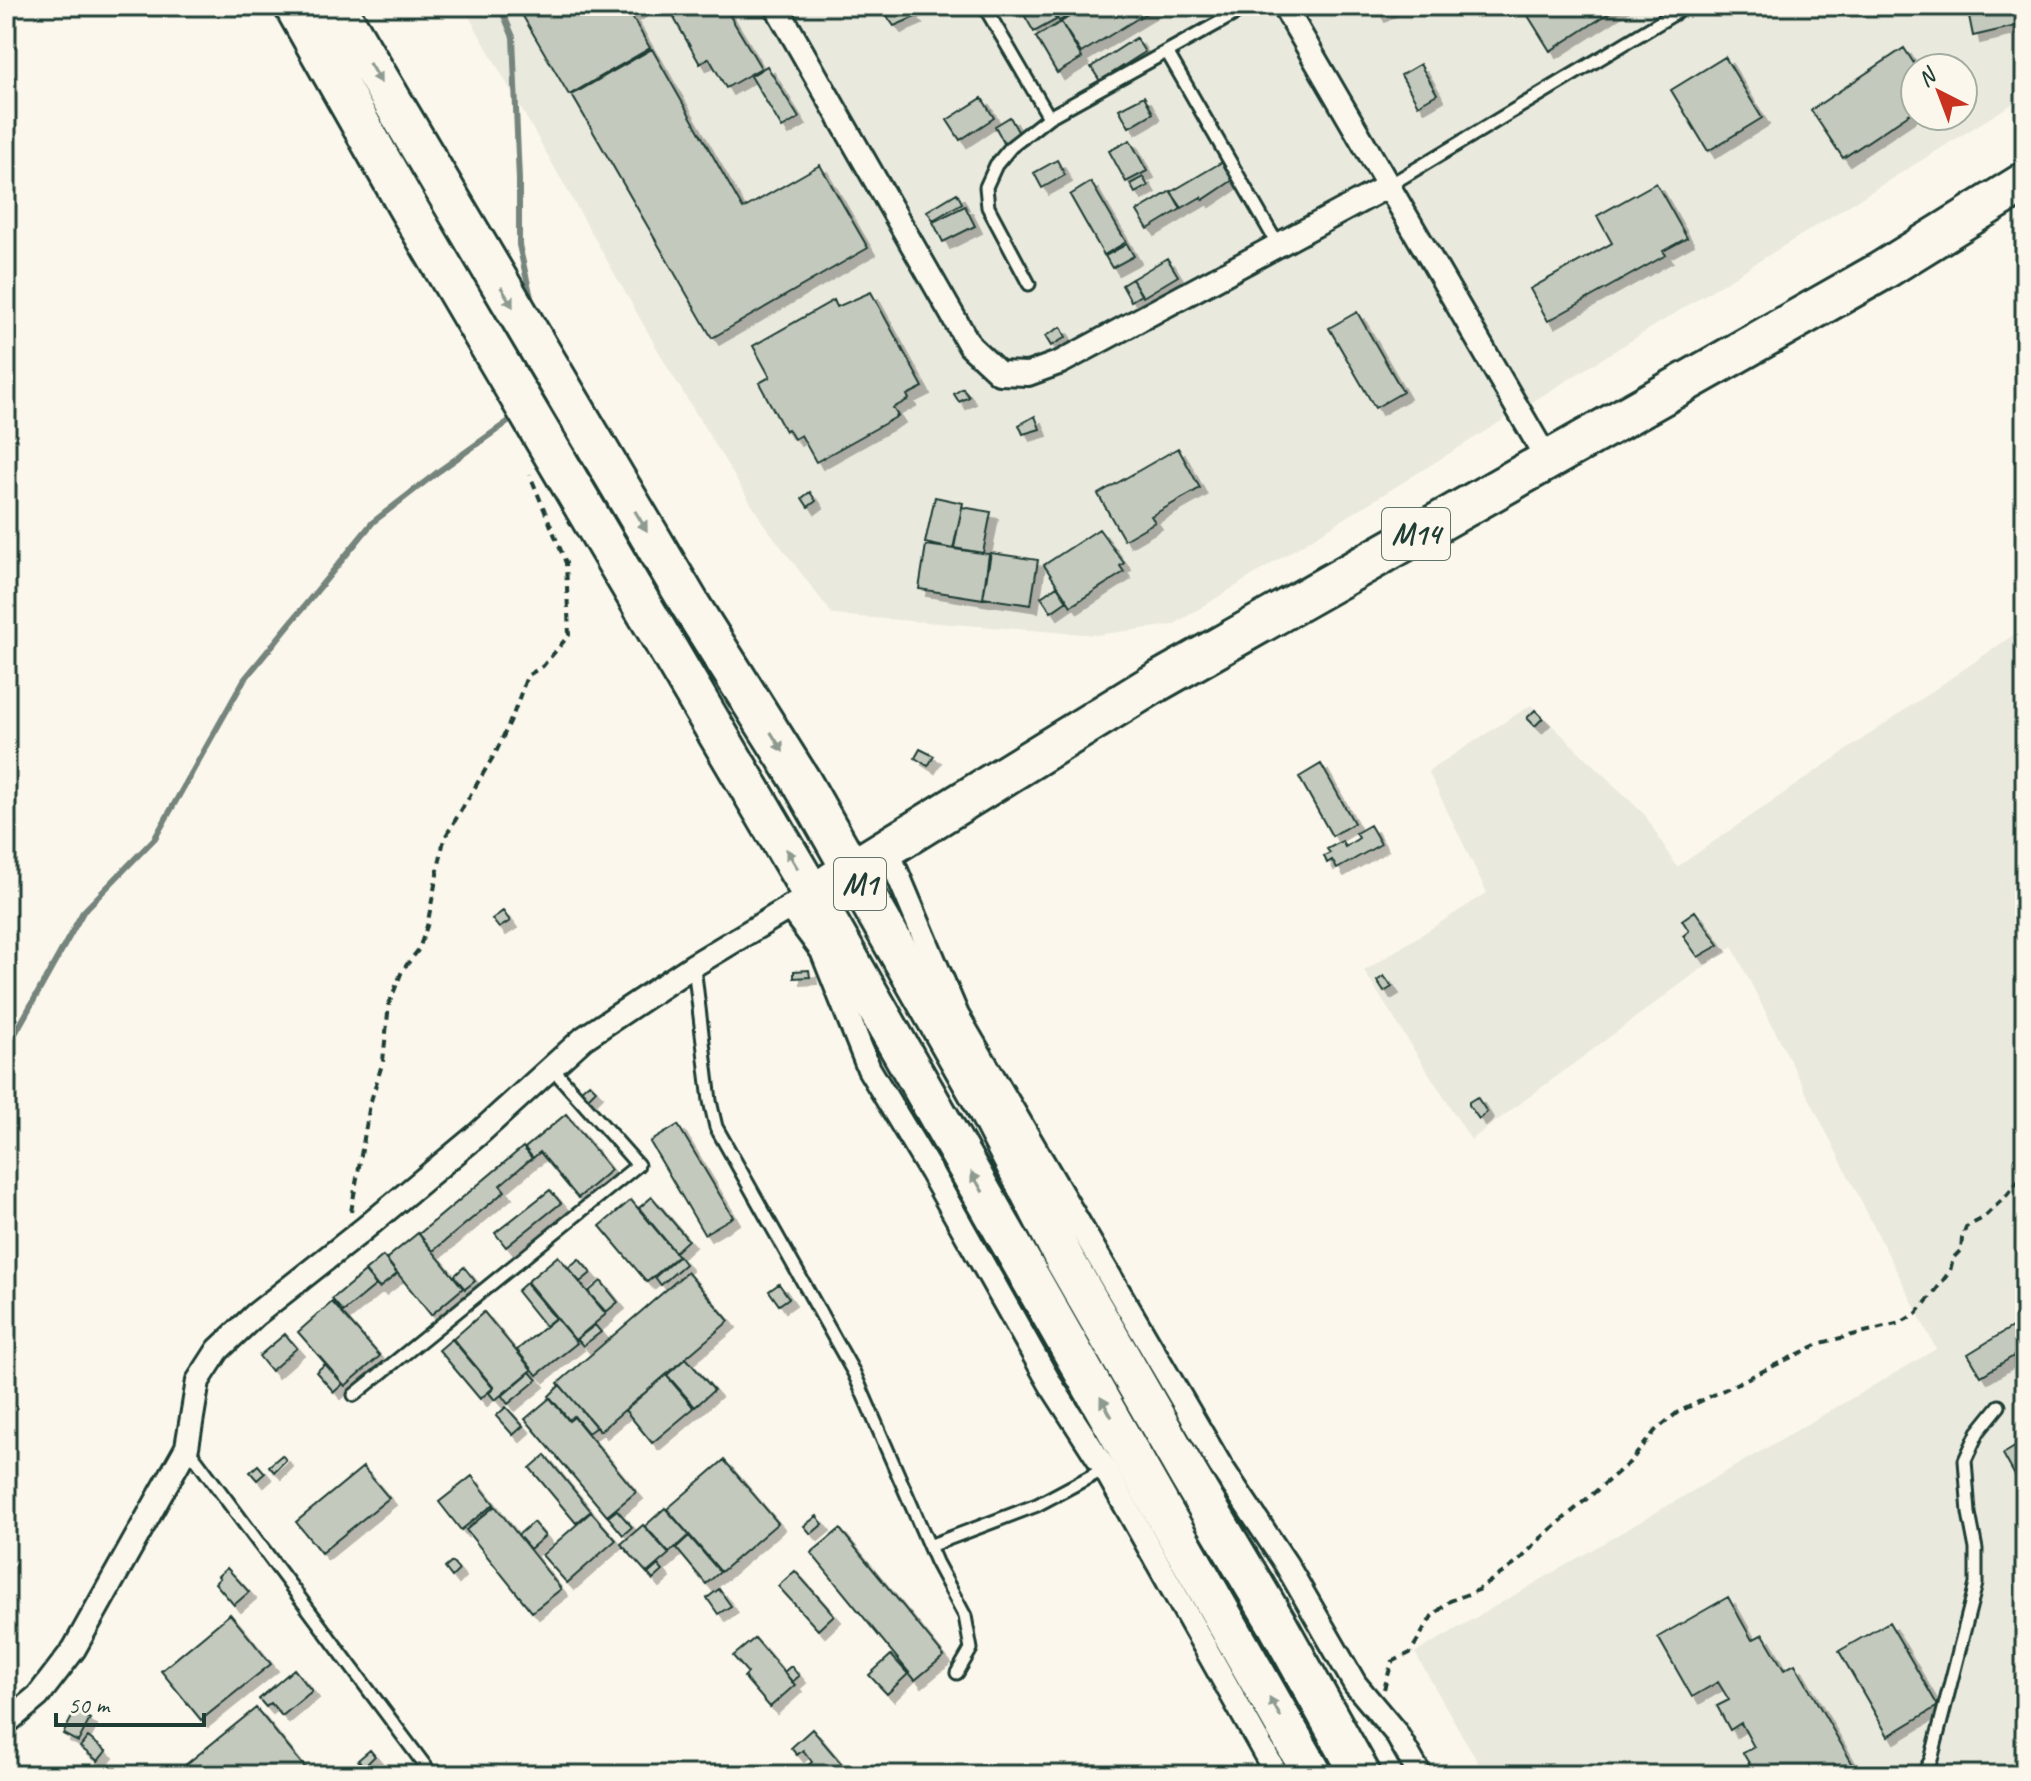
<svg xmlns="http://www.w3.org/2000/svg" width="2031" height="1781" font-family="Caveat,sans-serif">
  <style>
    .built { fill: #eae9de; fill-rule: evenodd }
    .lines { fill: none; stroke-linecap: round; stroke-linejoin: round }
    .stream { stroke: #74847b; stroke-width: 6 }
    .building { fill: #c4c9be; stroke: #1f3d34; stroke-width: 2; filter: url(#shadow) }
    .lane-casing { stroke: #1f3d34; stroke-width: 17 }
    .street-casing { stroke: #1f3d34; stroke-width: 28 }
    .highway-casing { stroke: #1f3d34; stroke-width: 44 }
    .path { stroke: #1f3d34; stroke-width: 4; stroke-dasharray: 8 6; stroke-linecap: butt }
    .lane { stroke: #fbf7ec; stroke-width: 11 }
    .street { stroke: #fbf7ec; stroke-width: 22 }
    .highway { stroke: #fbf7ec; stroke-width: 38 }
    .oneway { fill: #8d9a90 }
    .labels { text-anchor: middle; stroke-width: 6; stroke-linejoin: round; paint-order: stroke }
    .shield { fill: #fbf7ec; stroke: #61756b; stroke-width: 2 }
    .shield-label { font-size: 30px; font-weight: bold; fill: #1f3d34 }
  </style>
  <defs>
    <filter id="shadow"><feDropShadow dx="7" dy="7" stdDeviation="0" flood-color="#0004"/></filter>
  </defs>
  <rect width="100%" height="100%" fill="#fbf7ec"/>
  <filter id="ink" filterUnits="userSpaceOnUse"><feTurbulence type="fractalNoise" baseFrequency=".0125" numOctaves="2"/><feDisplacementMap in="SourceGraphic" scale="16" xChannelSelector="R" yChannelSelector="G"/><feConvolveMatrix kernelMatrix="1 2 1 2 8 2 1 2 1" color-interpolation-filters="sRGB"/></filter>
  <g filter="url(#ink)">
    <path class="built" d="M463 6H2025V96L1173 625 1096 635 833 615 763 523 668 368ZM1915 68H1963V116H1915Z
      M2025 627V1775H1485L1415 1653 1936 1349 1732 946 1471 1140 1364 971 1487 893 1428 771 1531 705 1645 815 1677 867Z"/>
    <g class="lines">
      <path class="stream" d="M500 6 513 37 519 180V245L532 302
        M6 1036 16 1032 83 912 155 838 244 680 373 522 439 471 512 419"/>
    </g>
    <path class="building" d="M517 6H637L639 10 631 15 650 48 569 95Z
      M683 6H724L761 68 726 88 709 58 700 64 674 18 686 11Z
      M893 6H919L911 12 915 17 894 26 884 12Z
      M1019 6H1048L1056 20 1034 32Z
      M1050 6H1084L1059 21Z
      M1087 6H1158L1081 53 1061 22Z
      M1373 6H1394L1378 15Z
      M1522 6H1620L1550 51Z
      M1967 6H2025V24L1973 36Z
      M1061 22 1082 58 1057 73 1036 37Z
      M1136 38 1145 52 1100 81 1091 67Z
      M1904 48 1917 68H1915V110L1843 158 1811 110Z
      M652 49 743 209 820 165 868 248 712 338 572 95Z
      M1725 57 1762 118 1708 151 1671 90Z
      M1420 64 1437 94 1418 105 1401 75Z
      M767 66 799 118 782 128 751 76Z
      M1144 96 1153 113 1129 127 1119 109Z
      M982 98 994 118 960 140 947 120Z
      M1010 117 1021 137 1005 145 995 126Z
      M1130 140 1147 171 1126 182 1109 151Z
      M1057 160 1065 175 1042 188 1034 173Z
      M1222 162 1233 180 1203 200 1201 197 1182 208 1171 192Z
      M1143 177 1148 186 1135 193 1130 184Z
      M1091 182 1126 242 1104 255 1070 195Z
      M1656 183 1687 238 1663 251 1666 255 1548 321 1530 289 1612 243 1597 216Z
      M1171 191 1181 209 1148 229 1137 211Z
      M957 193 962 203 933 220 927 211Z
      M965 206 975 226 943 242 933 222Z
      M1127 244 1134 256 1112 268 1105 256Z
      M1167 258 1178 276 1143 297 1132 279Z
      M1132 279 1141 295 1131 301 1122 285Z
      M871 292 923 387 907 395 909 399 893 408 898 416 816 462 801 435 794 439 788 429 785 431 759 383 770 377 753 346 834 300 837 307Z
      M1357 312 1403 392 1375 408 1329 328Z
      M1061 327 1066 337 1051 346 1045 336Z
      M963 388 969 397 959 402 954 394Z
      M1035 416 1040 429 1023 434 1019 425Z
      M1178 448 1200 488 1151 516 1155 522 1124 540 1098 494Z
      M810 492 816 501 808 507 802 498Z
      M935 497 963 503 953 549 925 543Z
      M962 507 991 512 983 553 954 548Z
      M1099 529 1124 563 1120 566 1124 572 1071 606 1044 565Z
      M926 545 989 554 983 599 919 589Z
      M991 553 1038 560 1031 605 983 598Z
      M1057 586 1067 601 1051 612 1041 597Z
      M1535 710 1543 718 1535 726 1527 718Z
      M920 749 934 756 928 766 915 758Z
      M1321 764 1354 823 1332 836 1299 777Z
      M1370 825 1381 844 1337 869 1332 860 1327 863 1324 856 1330 853 1327 849 1342 841 1345 847 1359 838 1356 833Z
      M503 911 510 921 499 928 492 919Z
      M1695 911 1719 945 1698 957 1683 936 1689 931 1682 920Z
      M809 970 810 977 794 978V971Z
      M1384 976 1392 987 1384 992 1377 981Z
      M589 1083 596 1090 587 1099 580 1091Z
      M1477 1097 1487 1112 1479 1119 1469 1105V1102Z
      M566 1114 611 1170 578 1198 540 1152 533 1158 525 1148Z
      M678 1125 733 1217 704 1234 650 1142Z
      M523 1147 532 1158 500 1185 505 1191 433 1251 419 1234Z
      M550 1190 561 1203 506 1247 495 1233Z
      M652 1197 688 1240 675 1252 639 1208Z
      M631 1200 678 1256 647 1282 600 1226Z
      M418 1233 463 1288 431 1315 386 1259Z
      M383 1256 397 1274 379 1288 365 1271Z
      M558 1256 606 1314 575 1340 527 1282Z
      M679 1256 685 1264 661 1285 655 1277Z
      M579 1259 591 1273 580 1282 568 1268Z
      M464 1267 475 1281 465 1289 454 1276Z
      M365 1272 376 1285 343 1312 332 1299Z
      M687 1272 729 1321 600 1431 558 1383Z
      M601 1281 618 1302 606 1312 588 1292Z
      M526 1283 555 1318 545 1326 517 1291Z
      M779 1284 789 1298 779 1305 769 1291Z
      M332 1302 380 1356 345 1386 298 1332Z
      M484 1312 532 1370 495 1400 489 1393 494 1388 453 1339Z
      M556 1318 577 1343 537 1375 517 1350Z
      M2025 1319V1349L1981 1376 1968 1354Z
      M595 1325 601 1332 583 1346 577 1339Z
      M285 1334 297 1348 271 1371 259 1356Z
      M452 1339 493 1388 480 1399 439 1350Z
      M686 1358 714 1390 695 1407 667 1375Z
      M325 1364 343 1384 334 1392 316 1372Z
      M530 1372 537 1380 508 1404 502 1396Z
      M666 1375 694 1408 652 1443 625 1410Z
      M560 1385 596 1427 588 1433 574 1416 569 1420 549 1396Z
      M550 1398 569 1421 574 1417 636 1492 607 1516 525 1419Z
      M506 1407 523 1426 513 1435 496 1416Z
      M2025 1441V1477L2018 1481 2003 1454Z
      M282 1455 286 1460 274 1472 269 1466Z
      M545 1455 591 1511 576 1523 530 1468Z
      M724 1460 778 1523 721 1572 667 1509Z
      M258 1465 265 1473 257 1480 250 1472Z
      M363 1467 389 1498 321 1553 296 1522Z
      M472 1476 494 1504 461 1530 439 1502Z
      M495 1506 561 1589 532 1612 466 1530Z
      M665 1508 689 1535 669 1553 645 1526Z
      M617 1510 632 1527 623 1535 608 1517Z
      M591 1512 616 1540 567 1583 542 1555Z
      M817 1516 823 1524 811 1534 804 1526Z
      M533 1522 545 1536 530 1549 518 1535Z
      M643 1525 669 1554 647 1573 621 1544Z
      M840 1529 944 1656 915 1680 811 1553Z
      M689 1536 720 1572 706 1584 676 1548Z
      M452 1562 459 1570 452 1577 445 1568Z
      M658 1565 663 1571 653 1580 648 1574Z
      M227 1568 249 1592 234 1605 215 1583 220 1578 218 1576Z
      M795 1571 834 1615 818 1630 778 1586Z
      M719 1589 731 1606 718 1614 707 1598Z
      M1728 1597 1752 1640 1763 1634 1784 1670 1795 1664 1859 1775H1769L1767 1771 1756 1775 1743 1753 1754 1747 1741 1723 1730 1730 1717 1706 1729 1700 1718 1682 1692 1697 1658 1637Z
      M230 1614 271 1664 201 1720 161 1671Z
      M1889 1622 1938 1706 1888 1736 1839 1651Z
      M755 1638 795 1685 770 1707 744 1677 748 1673 733 1656Z
      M891 1655 908 1674 887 1694 869 1675Z
      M791 1666 799 1676 792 1682 784 1672Z
      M294 1669 312 1691 282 1716 271 1703 266 1707 259 1699Z
      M256 1708 311 1775H173Z
      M75 1711 90 1719 78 1742 63 1734Z
      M812 1729 851 1775H812L805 1768 812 1762 803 1750 797 1755 791 1748Z
      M88 1737 106 1751 98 1761 80 1747Z
      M370 1750 375 1756 364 1767 358 1760Z"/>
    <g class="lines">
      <defs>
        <path id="lane" d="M984 6 1049 117
          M1167 52 1278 245
          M1388 186 1687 6
          M1029 284 988 207 986 187 996 165 1011 147 1049 117 1249 6
          M694 966 710 1101 716 1127 854 1373 936 1562 965 1616 971 1649 957 1673
          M354 1395 638 1165 552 1068
          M187 1447 432 1775
          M929 1546 1037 1505 1108 1467
          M1922 1775 1931 1760 1976 1584V1549L1969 1513 1965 1460 1978 1432 1999 1406"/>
        <path id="street" d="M776 6 970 346 999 373 1028 374 1061 362 1388 186
          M1284 6 1547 459
          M887 849 957 1015 1220 1465 1286 1564 1355 1684 1396 1733 1420 1775
          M789 907 822 951 869 1069 931 1172 1051 1385 1105 1469 1277 1775
          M6 1723 38 1696 74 1649 187 1447 198 1381 218 1350 255 1315 364 1229 476 1136 584 1038 694 965 812 894"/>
        <path id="highway" d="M294 6 407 206 812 894 1313 1775
          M336 6 691 606 801 781 981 1097 1065 1260 1189 1476 1277 1624 1361 1775
          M832 882 1150 686 1880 272 2025 182"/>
      </defs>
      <use href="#lane" class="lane-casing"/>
      <use href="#street" class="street-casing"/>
      <use href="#highway" class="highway-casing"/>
      <path class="path" d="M351 1212 370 1104 383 1061 389 1004 402 971 419 949 427 926 444 839 496 752 513 715 527 676 543 666 569 635 566 563 530 475
        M1384 1689 1392 1662 1410 1653 1432 1616 1450 1601 1476 1591 1518 1562 1541 1538 1630 1462 1655 1431 1678 1412 1821 1343 1900 1323 1917 1313 1936 1290 1950 1271 1953 1258 1961 1250 1962 1238 1966 1227 1983 1218 2007 1195 2025 1173"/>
      <use href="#lane" class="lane"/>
      <use href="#street" class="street"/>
      <use href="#highway" class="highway"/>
    </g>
    <defs><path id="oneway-solid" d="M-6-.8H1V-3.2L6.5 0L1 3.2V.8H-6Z" transform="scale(2)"/></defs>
    <g class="oneway">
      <use href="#oneway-solid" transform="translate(375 73) rotate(59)"/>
      <use href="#oneway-solid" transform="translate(507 297) rotate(59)"/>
      <use href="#oneway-solid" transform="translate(641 521) rotate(59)"/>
      <use href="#oneway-solid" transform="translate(777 742) rotate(58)"/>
      <use href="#oneway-solid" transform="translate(792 859) rotate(-120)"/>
      <use href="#oneway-solid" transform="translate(977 1182) rotate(-120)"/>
      <use href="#oneway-solid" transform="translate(1106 1407) rotate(-120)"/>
      <use href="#oneway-solid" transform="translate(1275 1707) rotate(-119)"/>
    </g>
  </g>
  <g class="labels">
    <g class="shield">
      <rect x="1382" y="508" width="68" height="52" rx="6"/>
      <rect x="834" y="858" width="52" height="52" rx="6"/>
    </g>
    <g class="shield-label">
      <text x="1416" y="544">M14</text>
      <text x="860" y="894">M1</text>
    </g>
  </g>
  <rect width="2031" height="1781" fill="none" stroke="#fbf7ec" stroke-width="32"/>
  <rect x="16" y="16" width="1999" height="1749" fill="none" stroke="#1f3d34" stroke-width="3" filter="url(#ink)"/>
  <g transform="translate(1939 92) rotate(318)"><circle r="38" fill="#fbf7ec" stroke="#a3ada2" stroke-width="2"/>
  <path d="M0-6L14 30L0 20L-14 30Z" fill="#c8321e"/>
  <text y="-12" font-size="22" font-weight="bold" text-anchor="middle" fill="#1f3d34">N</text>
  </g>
  <path d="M56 1713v12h148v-12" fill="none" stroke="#1f3d34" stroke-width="4"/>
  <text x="68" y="1713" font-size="24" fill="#1f3d34" stroke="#fbf7ec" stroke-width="6" paint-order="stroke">50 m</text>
</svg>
